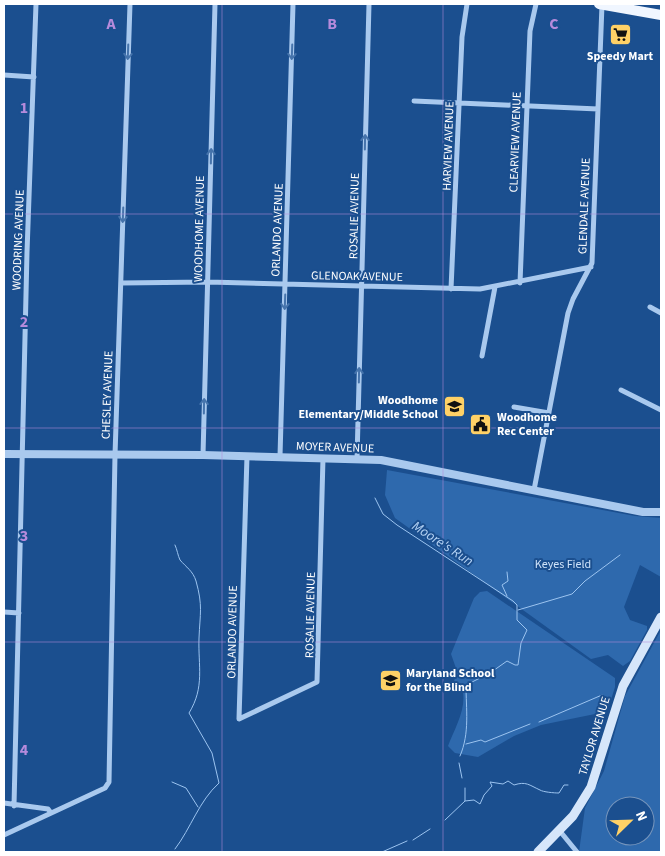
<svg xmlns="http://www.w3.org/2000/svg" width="665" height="856" font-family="'Source Sans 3',sans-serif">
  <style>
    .green { fill: #2e69ad; fill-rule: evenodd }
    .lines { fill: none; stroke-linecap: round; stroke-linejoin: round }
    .stream { stroke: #9cc4f0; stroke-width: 1 }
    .minor { stroke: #a9c9ee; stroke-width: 5 }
    .tertiary { stroke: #a9c9ee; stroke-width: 8 }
    .secondary { stroke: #d6e6fa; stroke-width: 9 }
    .primary { stroke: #f0f6ff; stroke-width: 10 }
    .oneway { stroke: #4674ac }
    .grid { fill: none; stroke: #b68bdc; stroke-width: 1; stroke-opacity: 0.55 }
    .labels { text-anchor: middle; stroke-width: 4; stroke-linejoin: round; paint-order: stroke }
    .poi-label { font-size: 12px; font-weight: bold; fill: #fff; stroke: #1b4f8f; text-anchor: start }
    .street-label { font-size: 12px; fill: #fff; stroke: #1b4f8f }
    .park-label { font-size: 12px; fill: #cfe3fa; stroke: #1b4f8f }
    .water-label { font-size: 14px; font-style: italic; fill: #b5d3f5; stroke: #1b4f8f }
    .grid-label { font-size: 16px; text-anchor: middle; font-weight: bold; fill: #b68bdc; stroke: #1b4f8f; stroke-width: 4; stroke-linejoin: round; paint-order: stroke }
  </style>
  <rect width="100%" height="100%" fill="#1b4f8f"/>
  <path class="green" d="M387 470 635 516 661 518V577L640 565 624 607 630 620 647 626V630L630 661 623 666 608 655 591 659 395 518 385 495Z
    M487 591 615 678V687L609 706 595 714 541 725 514 736 478 757 455 753 448 746C454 730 466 710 463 692L453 685 457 671 451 654 474 598 480 592Z
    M661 630V852H579L585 808 604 771 625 696ZM615 806H645V836H615Z"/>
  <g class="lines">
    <path class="stream" d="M375 498 383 514 397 525 513 601 517 605V620L527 630 521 643 518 665H515L507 661 490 673 466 685C466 709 470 733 460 756
      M507 596 502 585 508 581 507 572
      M518 610 572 594 585 581 620 555
      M539 722 602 695
      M466 744 481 740 485 742 530 724
      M459 763 462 778
      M172 782 186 788 198 807
      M465 801 474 800 480 804 484 795 492 786 490 782 503 784 508 781 514 785C526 781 529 785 540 790 543 792 554 793 559 793L564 785H568
      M445 820 465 801V788
      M413 840 430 829
      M175 849C191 828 199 801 219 783L212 753 189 713C205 687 198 666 199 638 200 613 203 606 196 581 193 571 186 567 180 560 178 556 177 549 175 545
      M382 852 407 841"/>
    <path class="minor" d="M4 75 34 77
      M414 101 598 109
      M121 283 208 282 480 289 591 267
      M520 283 530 31 536 4
      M451 289 462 37 467 4
      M650 307 661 313
      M482 356 495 287
      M621 390 661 410
      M514 407 549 413
      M203 455 215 4
      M247 456 239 719 317 682 323 458
      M280 456 293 4
      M357 459 369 4
      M534 490 568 313 573 299 592 263 602 5
      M4 612 19 613
      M4 803 48 809 51 813
      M14 806 27 252 36 4
      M559 830 577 852
      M4 835 105 788 109 782 115 455 130 4"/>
    <path class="tertiary" d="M4 454 203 455 381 460 643 512H661"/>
    <path class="secondary" d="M538 852 573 816 591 787 623 686 661 617"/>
    <path class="primary" d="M599 4 661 15"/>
  </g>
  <defs><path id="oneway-shaft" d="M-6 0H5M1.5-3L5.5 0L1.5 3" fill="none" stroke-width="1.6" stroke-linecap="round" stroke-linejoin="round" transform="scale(1.25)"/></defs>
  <g class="oneway">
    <use href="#oneway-shaft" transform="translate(128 52) rotate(92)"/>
    <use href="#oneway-shaft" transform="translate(292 52) rotate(92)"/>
    <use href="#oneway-shaft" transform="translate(365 142) rotate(-89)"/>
    <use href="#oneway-shaft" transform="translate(211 156) rotate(-89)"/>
    <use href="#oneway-shaft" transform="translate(123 215) rotate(92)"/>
    <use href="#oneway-shaft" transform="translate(285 302) rotate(92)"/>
    <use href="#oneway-shaft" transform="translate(359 375) rotate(-89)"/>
    <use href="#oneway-shaft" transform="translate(204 406) rotate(-89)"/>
  </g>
  <path class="grid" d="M222 4V852M443 4V852M4 214H661M4 428H661M4 642H661"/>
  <defs>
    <symbol id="supermarket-square" viewBox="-11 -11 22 22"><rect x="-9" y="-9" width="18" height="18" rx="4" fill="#ffd166" stroke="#1b4f8f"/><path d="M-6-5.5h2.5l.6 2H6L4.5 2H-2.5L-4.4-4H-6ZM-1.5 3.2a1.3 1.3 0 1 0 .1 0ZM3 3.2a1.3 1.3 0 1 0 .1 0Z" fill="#111"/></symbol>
    <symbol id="school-square" viewBox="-11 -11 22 22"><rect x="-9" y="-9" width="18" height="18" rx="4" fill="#ffd166" stroke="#1b4f8f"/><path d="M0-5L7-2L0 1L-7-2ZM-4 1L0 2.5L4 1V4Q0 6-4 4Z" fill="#111"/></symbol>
    <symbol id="civic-square" viewBox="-11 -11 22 22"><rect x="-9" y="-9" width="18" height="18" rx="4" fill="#ffd166" stroke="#1b4f8f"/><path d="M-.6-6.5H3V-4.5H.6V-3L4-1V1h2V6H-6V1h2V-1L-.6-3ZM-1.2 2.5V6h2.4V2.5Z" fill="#111"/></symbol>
  </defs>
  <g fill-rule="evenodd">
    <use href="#supermarket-square" x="608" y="22" width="25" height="25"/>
    <use href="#school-square" x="442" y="394" width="25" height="25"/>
    <use href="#civic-square" x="468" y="412" width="25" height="25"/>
    <use href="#school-square" x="378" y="668" width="25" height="25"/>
  </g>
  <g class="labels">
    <g class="poi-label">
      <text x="620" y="60" text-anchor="middle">Speedy Mart</text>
      <text x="438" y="404" text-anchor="end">Woodhome<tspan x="438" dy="14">Elementary/Middle School</tspan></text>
      <text x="497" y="421">Woodhome<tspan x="497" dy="14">Rec Center</tspan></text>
      <text x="406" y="677">Maryland School<tspan x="406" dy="14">for the Blind</tspan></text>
    </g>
    <g class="street-label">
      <text transform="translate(515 142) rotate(-88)" y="4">CLEARVIEW AVENUE</text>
      <text transform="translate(448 146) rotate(-88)" y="4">HARVIEW AVENUE</text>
      <text transform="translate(584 206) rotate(-88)" y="4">GLENDALE AVENUE</text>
      <text transform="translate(354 216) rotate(-89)" y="4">ROSALIE AVENUE</text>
      <text transform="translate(199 229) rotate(-89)" y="4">WOODHOME AVENUE</text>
      <text transform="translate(277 230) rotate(-88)" y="4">ORLANDO AVENUE</text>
      <text transform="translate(18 240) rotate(-88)" y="4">WOODRING AVENUE</text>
      <text transform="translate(357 276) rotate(1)" y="4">GLENOAK AVENUE</text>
      <text transform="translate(107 395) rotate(-88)" y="4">CHESLEY AVENUE</text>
      <text transform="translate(335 447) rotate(2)" y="4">MOYER AVENUE</text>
      <text transform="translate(310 615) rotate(-89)" y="4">ROSALIE AVENUE</text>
      <text transform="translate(232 632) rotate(-89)" y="4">ORLANDO AVENUE</text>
      <text transform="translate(594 736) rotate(-73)" y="4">TAYLOR AVENUE</text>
    </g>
    <g class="park-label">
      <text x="563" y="568">Keyes Field</text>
    </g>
    <g class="water-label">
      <text transform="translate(443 543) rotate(33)" y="5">Moore's Run</text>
    </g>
  </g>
  <g class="grid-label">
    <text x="111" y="29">A</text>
    <text x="332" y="29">B</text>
    <text x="554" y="29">C</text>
    <text x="24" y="113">1</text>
    <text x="24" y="327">2</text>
    <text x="24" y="541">3</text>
    <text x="24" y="755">4</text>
  </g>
  <rect width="665" height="856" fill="none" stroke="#ffffff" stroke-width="10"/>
  <g transform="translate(630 821) rotate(67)"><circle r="24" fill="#1b4f8f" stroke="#7695bc"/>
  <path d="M0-4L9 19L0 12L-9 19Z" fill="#ffd166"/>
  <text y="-8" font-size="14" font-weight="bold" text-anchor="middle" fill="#ffffff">N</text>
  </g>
</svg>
